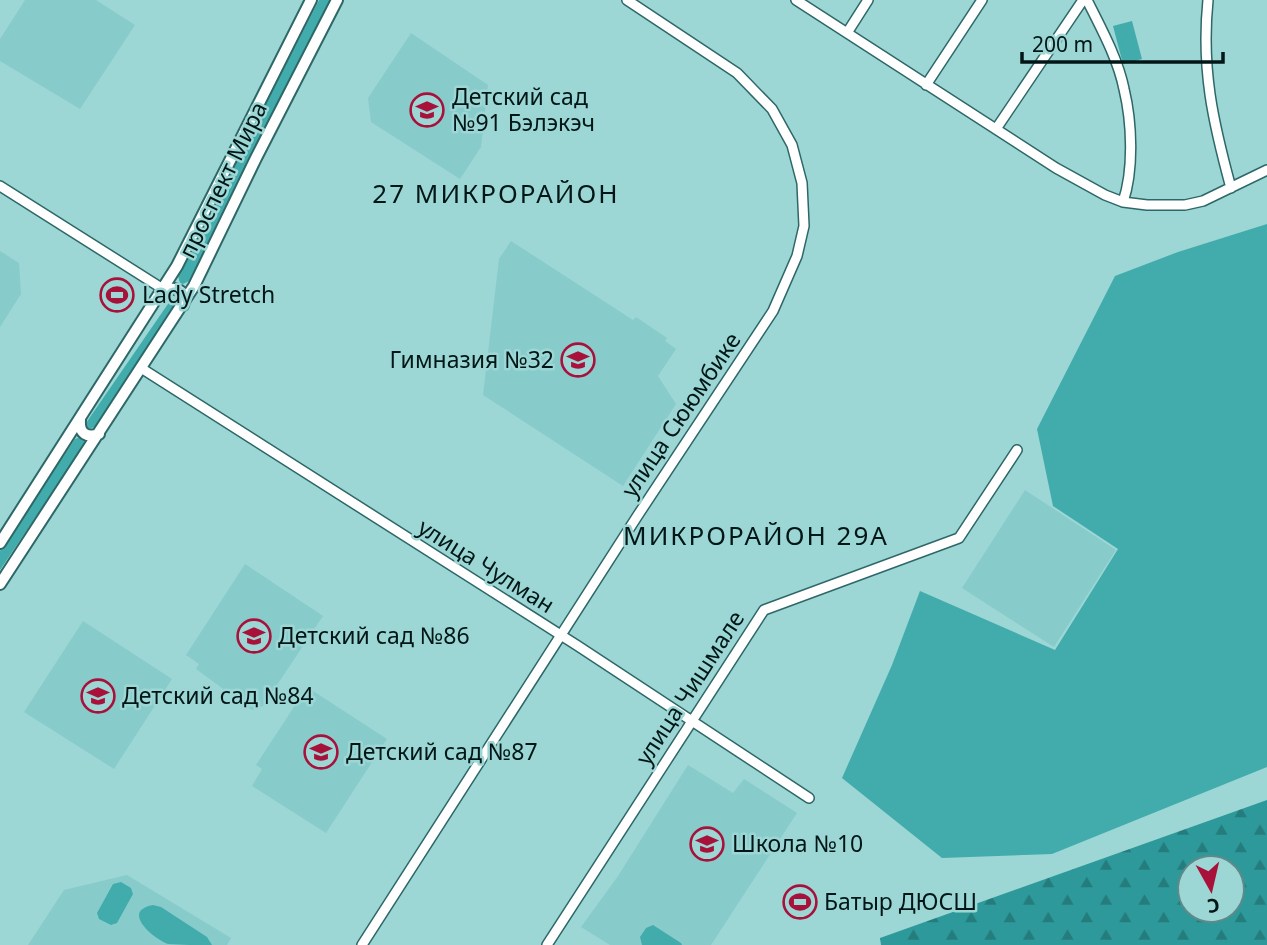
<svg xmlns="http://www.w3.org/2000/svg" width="1267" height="945" font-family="'Noto Sans',sans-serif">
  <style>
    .built { fill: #87cccb }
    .green { fill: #41acab }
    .forest { fill: url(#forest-firs); fill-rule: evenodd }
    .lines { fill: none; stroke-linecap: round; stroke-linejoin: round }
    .minor-casing { stroke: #2e6767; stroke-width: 12 }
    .major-casing { stroke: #2e6767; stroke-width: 14 }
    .minor { stroke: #fff; stroke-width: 9 }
    .major { stroke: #fff; stroke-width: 10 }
    .labels { text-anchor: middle; stroke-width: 5; stroke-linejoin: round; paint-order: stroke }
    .poi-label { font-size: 23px; fill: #011717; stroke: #9cd6d5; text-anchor: start }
    .street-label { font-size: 23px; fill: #011717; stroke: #9cd6d5 }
    .quarter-label { font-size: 26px; letter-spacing: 2px; fill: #011717; stroke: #9cd6d5 }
  </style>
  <defs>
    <pattern id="forest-firs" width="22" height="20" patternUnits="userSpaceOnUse" patternTransform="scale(1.75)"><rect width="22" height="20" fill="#2d999a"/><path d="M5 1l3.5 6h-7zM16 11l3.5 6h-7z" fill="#247c7d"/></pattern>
  </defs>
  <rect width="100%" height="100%" fill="#9cd6d5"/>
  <path class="built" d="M25 0H96L135 25 80 109 0 61V39Z
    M411 33 488 85 481 147 460 179 371 122 368 98Z
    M511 241 633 320 636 317 667 338 665 341 676 349 658 376 676 404 623 486 483 395 499 259Z
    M0 251 19 263 21 294 0 327Z
    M1025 490 1116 550 1054 647 962 588Z
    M245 564 323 616 263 706 252 710 196 669 199 664 186 655Z
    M83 621 172 679 114 769 24 712Z
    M307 687 387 739 326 833 252 786 262 769 256 765Z
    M688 765 733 793 744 779 797 813 711 945H610L581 927 618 876Z
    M127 875 231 938 227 945H28L64 890Z"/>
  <path class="green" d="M319 0H333L302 67 189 281 183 284 180 283 178 276Z
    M1132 21 1142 59 1123 64 1113 26Z
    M1267 224V767L1052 854 942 858 842 778 892 665 920 591 1055 650 1118 549 1053 506 1037 429 1115 276 1178 252Z
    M170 301 175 303V309L95 427 88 429 86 423Z
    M81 437 85 441 84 445 0 570V551L75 439Z
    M121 882 131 888 133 894 117 923 111 925 99 919 97 913 113 884Z
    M153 905 161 907 207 937 212 945C200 945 180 945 168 944 154 939 120 911 153 905Z
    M653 925 681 943 682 945H642L640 937 646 928Z"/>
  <path class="forest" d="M1267 800V945H881L880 938ZM1190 868H1232V910H1190Z"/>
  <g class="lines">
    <defs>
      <path id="minor" d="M796 0 1056 168 1105 195 1123 202 1147 205H1185L1203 201 1267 170
        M1087 0C1101 28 1118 59 1124 89 1132 122 1134 170 1123 202
        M1208 0C1201 69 1213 122 1231 188
        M847 33 868 0
        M926 85 982 0
        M996 129 1083 0
        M0 186 163 289
        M141 368 578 646 809 798
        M362 945 638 515 773 311 797 256 804 226 802 183 792 145 772 109 737 73 627 0
        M547 945 764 610 959 538 1017 450"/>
      <path id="major" d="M163 289C175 287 188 290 183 305
        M80 420C79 434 87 438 99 434
        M0 543 177 266 311 0
        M0 584 194 286 256 158 337 0"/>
    </defs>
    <use href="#minor" class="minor-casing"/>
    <use href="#major" class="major-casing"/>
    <use href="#minor" class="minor"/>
    <use href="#major" class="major"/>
  </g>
  <defs>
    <symbol id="school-ring" viewBox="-11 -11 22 22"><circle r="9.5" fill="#9cd6d5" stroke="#a81139" stroke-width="1.5"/><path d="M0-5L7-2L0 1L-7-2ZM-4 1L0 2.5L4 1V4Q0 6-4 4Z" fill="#a81139"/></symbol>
    <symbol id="stadium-ring" viewBox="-11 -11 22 22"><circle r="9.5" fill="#9cd6d5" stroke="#a81139" stroke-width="1.5"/><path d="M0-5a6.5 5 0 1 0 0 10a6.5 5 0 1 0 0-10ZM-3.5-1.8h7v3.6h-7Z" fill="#a81139"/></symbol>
  </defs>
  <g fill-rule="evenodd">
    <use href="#school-ring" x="408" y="91" width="38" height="38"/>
    <use href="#stadium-ring" x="98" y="276" width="38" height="38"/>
    <use href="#school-ring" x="559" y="341" width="38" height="38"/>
    <use href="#school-ring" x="235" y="617" width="38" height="38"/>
    <use href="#school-ring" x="79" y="677" width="38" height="38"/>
    <use href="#school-ring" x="302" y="733" width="38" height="38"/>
    <use href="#school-ring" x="688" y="825" width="38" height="38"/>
    <use href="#stadium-ring" x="781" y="883" width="38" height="38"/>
  </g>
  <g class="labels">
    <g class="poi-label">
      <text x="452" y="105">Детский сад<tspan x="452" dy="26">№91 Бэлэкэч</tspan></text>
      <text x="142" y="303">Lady Stretch</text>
      <text x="554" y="368" text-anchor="end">Гимназия №32</text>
      <text x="278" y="644">Детский сад №86</text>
      <text x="122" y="704">Детский сад №84</text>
      <text x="346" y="760">Детский сад №87</text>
      <text x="732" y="852">Школа №10</text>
      <text x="824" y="910">Батыр ДЮСШ</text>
    </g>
    <g class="street-label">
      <text transform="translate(223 180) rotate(-64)" y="8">проспект Мира</text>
      <text transform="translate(681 415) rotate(-56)" y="8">улица Сююмбике</text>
      <text transform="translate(486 566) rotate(32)" y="8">улица Чулман</text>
      <text transform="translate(690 688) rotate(-57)" y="8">улица Чишмале</text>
    </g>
    <g class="quarter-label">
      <text x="496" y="203">27 МИКРОРАЙОН</text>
      <text x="756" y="545">МИКРОРАЙОН 29А</text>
    </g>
  </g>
  <g transform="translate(1211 889) rotate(172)"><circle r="33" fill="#9cd6d5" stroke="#5e8a89" stroke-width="2"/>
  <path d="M0-5L12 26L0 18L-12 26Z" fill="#a81139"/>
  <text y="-10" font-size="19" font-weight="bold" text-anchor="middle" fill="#011717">С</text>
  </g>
  <path d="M1022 52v10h201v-10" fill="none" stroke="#011717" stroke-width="3.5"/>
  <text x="1032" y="52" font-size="21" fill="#011717" stroke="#9cd6d5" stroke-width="5" paint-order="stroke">200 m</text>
</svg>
